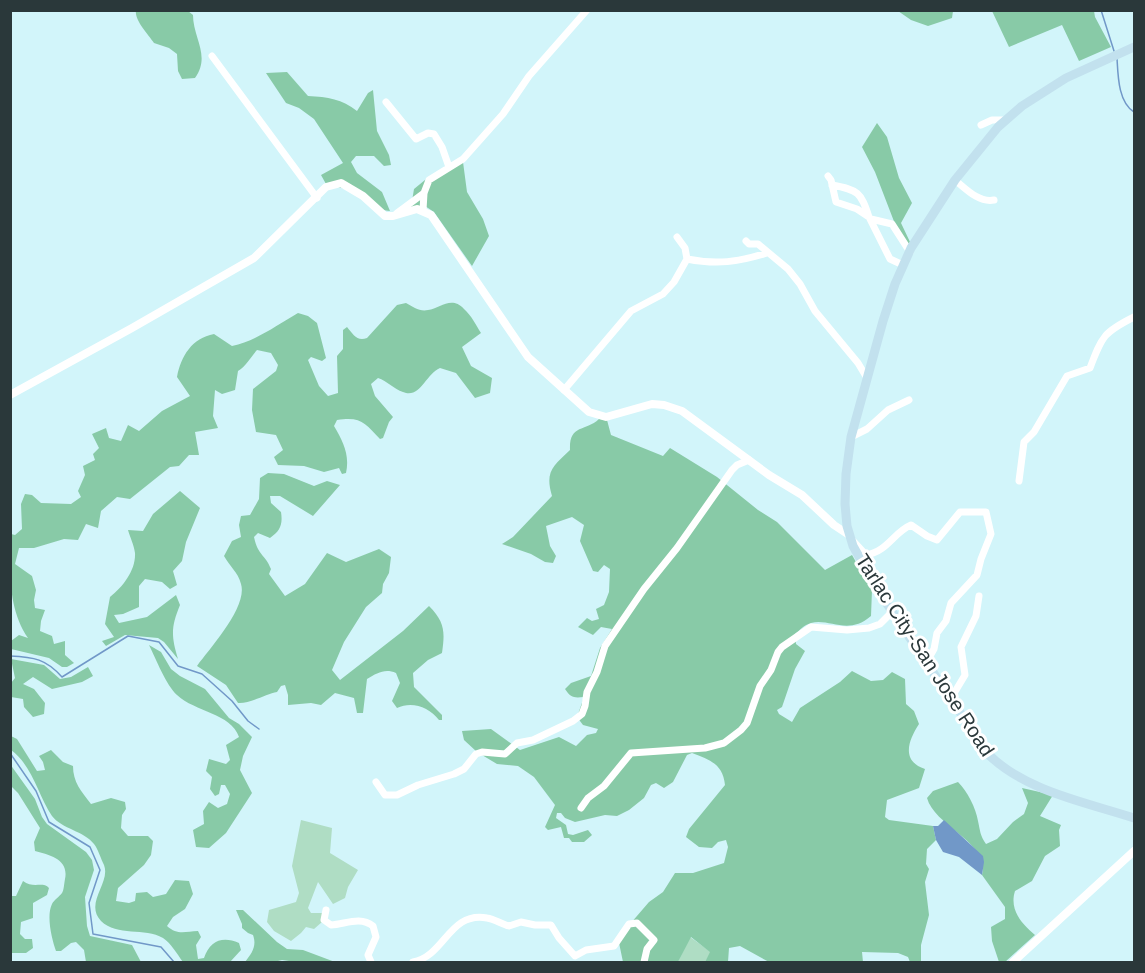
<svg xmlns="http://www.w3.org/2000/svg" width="1145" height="973" font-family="Arial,sans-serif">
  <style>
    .green { fill: #afddc4 }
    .forest { fill: #88caa7 }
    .water { fill: #7198c8 }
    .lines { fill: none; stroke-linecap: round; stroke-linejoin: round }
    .stream { stroke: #7198c8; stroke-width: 1.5 }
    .minor { stroke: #fff; stroke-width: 7 }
    .tertiary { stroke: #fff; stroke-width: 8 }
    .secondary { stroke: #c2e1ee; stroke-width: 9 }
    .labels { text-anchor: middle; stroke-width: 6; stroke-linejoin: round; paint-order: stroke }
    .street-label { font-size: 20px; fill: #2a383a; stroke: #fff }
  </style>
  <rect width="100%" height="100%" fill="#d2f5fa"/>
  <path class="green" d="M301 820 332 828 330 853 358 870 348 887 345 898 333 904 318 882 308 908 311 913H322V922L314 929 306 927 301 933 291 941 274 931 267 922 269 910 296 902 299 893 292 866Z
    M690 937 711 952 705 962H678Z"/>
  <path class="forest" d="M136 10 188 11 193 15C193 38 211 56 195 78L182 79 178 71 177 54 169 48 154 43C148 34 134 20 136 10Z
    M898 11H953L952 18 928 26 911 20Z
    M992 11H1094L1095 17 1111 47 1079 61 1062 25 1009 47Z
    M287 72 308 96C328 97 342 99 357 111L368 93 373 90 377 131 389 155 391 165 384 166 374 156H356L351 162 357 173 382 192 390 211 382 210 362 193 326 184 321 175 343 163 314 119 299 108 286 103 266 73Z
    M877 123 887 137 899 178 912 203 901 223 910 242 905 250 875 172 862 147Z
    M463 162 467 192 483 219 489 236 472 266 434 212 425 206 411 207 414 189 425 180Z
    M406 303C413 307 420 312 428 310 440 309 451 295 464 309 471 315 476 325 481 333L462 347 471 366 492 378 490 393 475 398 456 373 440 368C425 375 420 399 403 392 394 389 387 381 378 378L371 384 375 396 393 417 389 422 383 438 380 439C365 423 361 416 337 420L334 426C343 441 350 455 346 473L342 474 339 468 324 472 304 466 278 465 274 457 283 450 276 435 256 432 252 410 253 389 276 371 278 365 271 353 257 350C250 358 247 365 238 371L235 390 222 394 215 390 213 416 218 428 195 432 199 455H189L179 466 170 467 130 499 117 497 101 511 98 528 86 524 78 540 64 539 34 548H19L15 564 32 576 36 590 34 600 35 608 45 610 41 621 40 631 52 636 54 644 65 641V655L74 663 67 667H62L49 658 11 649V641L19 635 28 638C7 607 10 570 11 534L15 535 22 529 21 504 25 494 32 495 41 503 71 504 81 497 78 491 85 475 83 466 95 460 93 454 99 448 92 434 106 428 109 438 121 441 128 425 139 431 162 411 190 396 177 377C181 356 192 338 214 334L232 346C256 341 277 325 298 313L308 316 317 323 326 358 322 361 311 357 308 360 319 386 328 396 338 393 337 356 343 349V330L347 327C353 334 357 342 367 338L397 305Z
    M599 419 607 420 611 435 663 456 670 448 717 477 758 510 777 522 825 570 852 555 872 590 871 616C848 636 830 618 811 623 804 625 800 630 795 634L796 644 805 651 795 669 782 707 777 710 779 714 792 722 800 708 840 682 852 671 871 681 883 680 892 672 905 679 906 704 914 711 919 724C908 741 901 761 925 769L919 788 887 800 885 817 889 820 933 826 936 840 927 849 926 864 929 869 925 882 929 915 921 945V962H910L908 957 898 953 862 952 863 962H769L740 946 729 948 728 962H705L710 952 691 937 678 962H623L618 938 649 902 663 892 675 873H693L724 863 728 847 726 840 718 842 712 848 699 847 686 837 689 829 725 785C723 764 710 760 692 753L687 755 673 782 664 788 656 783 651 785 644 798 629 810 617 816 605 815 575 822 565 818 561 813H557L556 818 566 825 568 834 573 835 588 830 592 835 584 842H572L569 838H564L561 827 548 830 545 827 555 805 534 777 518 766 497 764 477 752 464 740 462 731 491 729 520 750 559 737 576 746 587 735 596 733 598 729 583 725 577 717 584 697C574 698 571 698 565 689L571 683 591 676 600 648 612 629 601 627 593 635 578 627 587 618 592 621 599 619 596 609 604 605 609 592 610 569 604 565 598 572 593 571 580 541 584 525 572 517 546 526 550 546 556 556 553 563 545 562 531 554 502 544 513 537 552 496C545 472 552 467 570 450 569 424 585 432 599 419Z
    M268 473 284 474 314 486 327 481 340 485 313 516 280 496H270L271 503 281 512C283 525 280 531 270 538L258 533 254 537C258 556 265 554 271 569L269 574 285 596 305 584 327 553 346 562 379 549 391 557 389 573 383 584 382 593 366 607 344 642 332 670 340 680 403 631 429 606C445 622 445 632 442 653L428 660 413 673 414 687 442 715V720H439C429 707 412 701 397 708L392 701 400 683 396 673C385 668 377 673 367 679L363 713H357L354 698 335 693 321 705 311 703 288 705V695L285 685 281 686 277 692C266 694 249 704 238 703L226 685 197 666C210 648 248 607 241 584 238 572 230 567 224 556L232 541 241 537 239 525 241 516 250 515 259 499 260 478Z
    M180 491 200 508 186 542 182 561 173 571 177 585 170 589 162 582 145 579 139 586V607L123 614 114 615 119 623 147 617 176 595 180 605C171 627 171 636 178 659L164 642 158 638 125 635 106 646 102 641 114 637 105 624 110 597C123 587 136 570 135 553 134 545 130 537 128 530L143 531 153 514Z
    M149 645 161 652 171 669 180 676 205 689 229 718 239 724 252 737 243 756 240 770 252 793 226 833 209 848 196 847 193 830 204 824 203 811 209 802 218 808 227 804 230 794 225 785H221L219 794 215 796 210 789 212 777 206 771 209 759 226 764 230 760 226 745 239 737C231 713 195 712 177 695 166 685 156 659 149 645Z
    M11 659 44 665 60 679 71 677 88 667 93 676 82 682 52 689 33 677 23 684 34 689 45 703 44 714 33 717 24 707 23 699 11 697V683L15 678Z
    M11 736 17 739 37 771 45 770 43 762 39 756 51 750 63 762 73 766C73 782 81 791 91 804L111 798 125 802 126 809 122 815 121 828 128 836H148L153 841 151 855 144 865 118 888 116 901 129 903 135 901 136 893 147 892 153 897 166 894 175 880 189 881 193 894 185 909 173 917 167 926C178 936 186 931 198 931L201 937 196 945 198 959 204 958C210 940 223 936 239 943L241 950 230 962H183C177 954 171 943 163 938 145 927 117 937 101 921 84 903 111 883 104 865 101 859 98 849 94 844 84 831 62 829 52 816 38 795 32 765 11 750Z
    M10 764 35 799 42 817 47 824 86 852 92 860 94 870 85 897 87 926 90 936 132 945 141 962H86L84 950 76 942 71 943 61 951H56C52 940 46 916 52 904 54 900 59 897 62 893 64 890 64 884 65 879 69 860 51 855 35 851L34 842 40 828 18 793 11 786Z
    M958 782C967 791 976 808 978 821 980 830 980 836 986 844L997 839 1013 822 1024 814 1028 803 1022 788 1053 795 1040 816 1061 825 1059 830 1060 846 1045 856 1032 881 1015 891C1009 910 1022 924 1035 935L1005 962H999L992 941 991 927 1005 919V907L982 875C990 842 935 827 927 798L933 791Z
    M23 881C33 889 43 881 49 888L47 895 33 903V918L21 922 20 934 25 939H32L33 948 26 953H11V896H16Z
    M236 910H243L277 942 287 949 303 950 335 962H296L282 960 274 962H245C252 953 257 946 253 935L248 933 242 928V924Z"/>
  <path class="water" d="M944 820 983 856 984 862 982 875 959 857 943 852 936 840 933 826H938Z"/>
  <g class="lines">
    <path class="stream" d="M1101 10 1114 51
      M1117 58C1118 75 1118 102 1134 112
      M10 656C34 657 46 659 62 677L128 636 159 642 178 666 202 674 232 701 248 721 259 729
      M10 753 36 791 49 822 90 847 100 870 89 903 93 934 161 947 174 962"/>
    <path class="minor" d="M212 56 317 198
      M386 102 416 139 428 133 434 134 442 147 449 167
      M981 125 992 120H1005
      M828 176 831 180 836 202 857 209 869 217 890 259 903 265
      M955 180C966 189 979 203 994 200
      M832 185C858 190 861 192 869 217
      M423 210 424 193 429 180 463 159 503 114 529 76 587 10
      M397 213 424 193
      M871 219 892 224 910 252
      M746 241 749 244H758L788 269 800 284 815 311 858 363 867 378
      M687 259C717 265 738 262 767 253
      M564 390 631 311 663 294 674 282 687 259 685 248 677 237
      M851 437 867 429 888 410 909 400
      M1019 481 1024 442 1034 432 1067 376 1090 368C1102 336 1104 332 1134 317
      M853 541 866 555C887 552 894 532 911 525L927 536 937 540 960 512H986L991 534 981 559 977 575 951 603 946 621 937 633 934 649 926 663
      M950 700 965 675 961 647 976 616 979 596
      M376 782 385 795H397L418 785 454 774 464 769 476 754 482 752 505 754 517 743 533 740 573 721 582 714 585 706 587 692 597 672 605 646 644 589 677 548 732 470 737 465 749 460
      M581 808 588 798 604 786 631 753 705 748 724 743 741 730 747 723 760 686 771 670 778 652 782 647 811 627 847 630 869 628 880 624 892 612
      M326 910 324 920 331 925C346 924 360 916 373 926L376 937 368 955 371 962
      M413 962C445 956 449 911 487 918 494 919 502 924 509 926L521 922 535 925H551L559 938 575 956 586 950 614 946 629 924 637 923 654 940 647 949 644 962"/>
    <path class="tertiary" d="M10 395 132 328 254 258 326 187 341 183 363 196 385 216H393L417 209 431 215 528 357 589 412 606 417 652 404 664 405 682 411 769 475 802 495 834 525 849 535
      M1013 962 1134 851"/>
    <path class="secondary" d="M1134 47 1066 78 1022 106 998 127 955 180 911 248 895 284 883 321 851 437 846 474 845 504 847 526 853 546 879 592 988 754C1025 791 1085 802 1134 818"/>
  </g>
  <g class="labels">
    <g class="street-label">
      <text transform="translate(925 655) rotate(57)" y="7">Tarlac City-San Jose Road</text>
    </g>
  </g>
  <rect width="1145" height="973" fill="none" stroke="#2a383a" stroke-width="24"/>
</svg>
